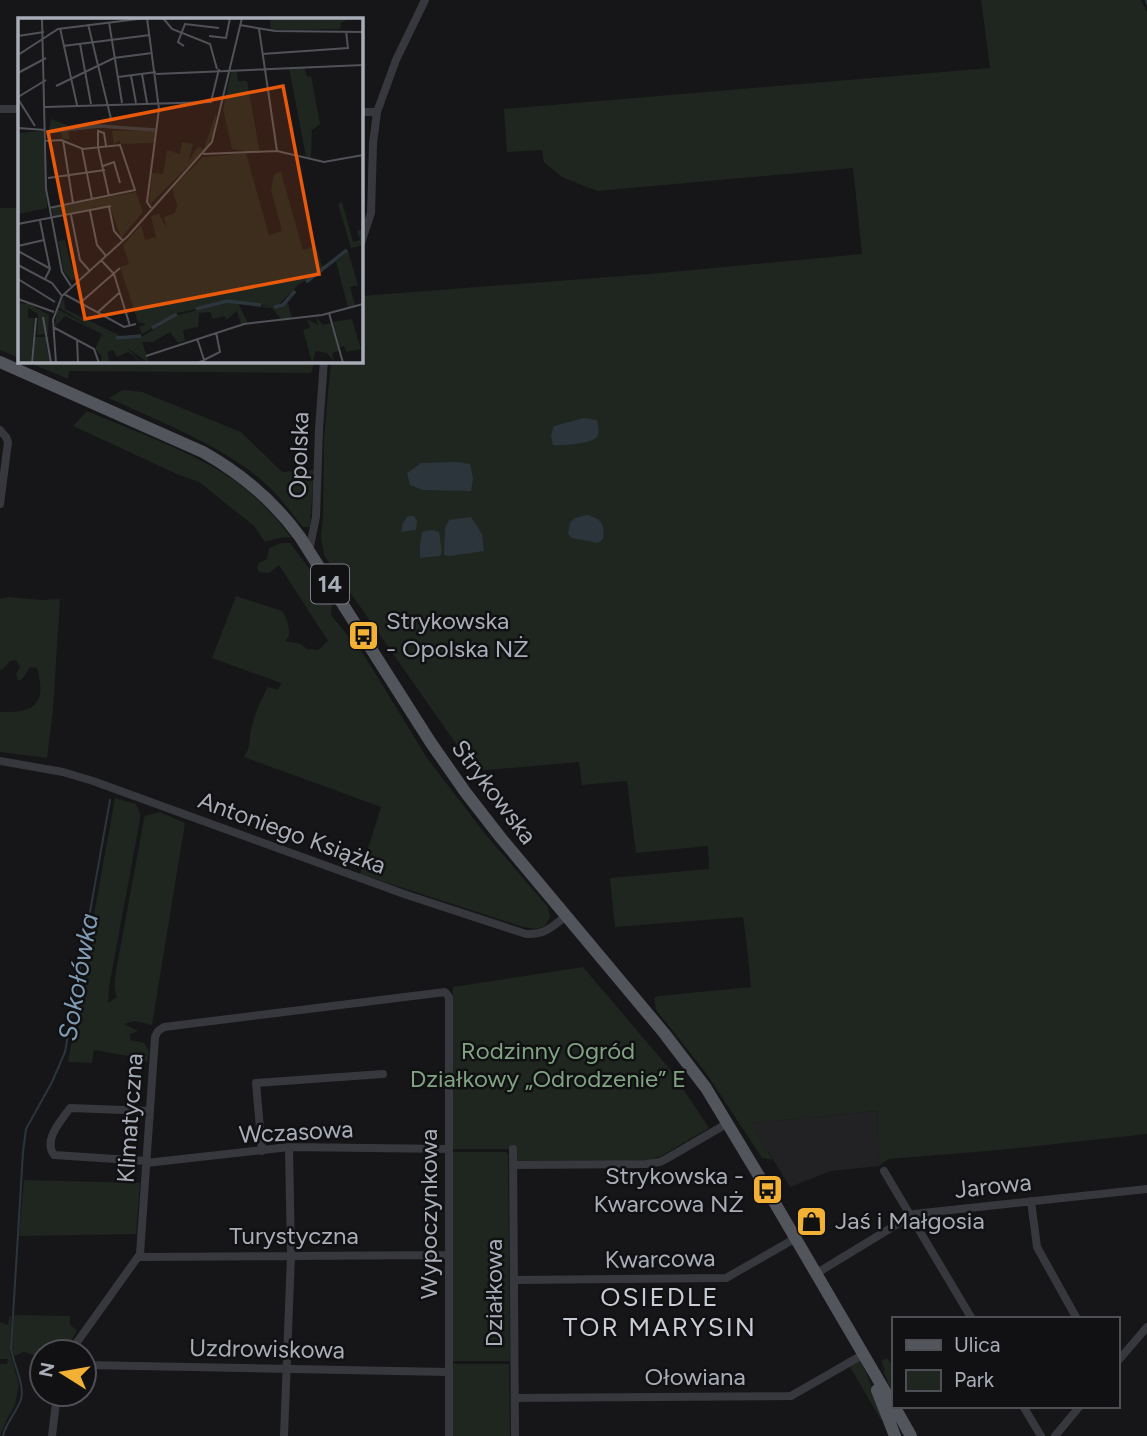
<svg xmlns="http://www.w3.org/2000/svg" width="1147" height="1436" font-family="Figtree,sans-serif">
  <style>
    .built { fill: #222225 }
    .green { fill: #1e261f }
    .water { fill: #2c353c }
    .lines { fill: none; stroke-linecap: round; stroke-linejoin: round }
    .stream { stroke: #2c353c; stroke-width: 2 }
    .street { stroke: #37383d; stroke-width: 8 }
    .primary { stroke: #53555c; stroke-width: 12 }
    .labels { text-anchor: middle; stroke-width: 5; stroke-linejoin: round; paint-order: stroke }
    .shield { fill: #111113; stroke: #7b7e86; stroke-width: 2 }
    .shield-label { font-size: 23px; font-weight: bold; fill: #a8adb8 }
    .street-label { font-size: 24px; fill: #a8adb8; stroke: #111113 }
    .poi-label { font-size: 24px; fill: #a8adb8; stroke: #111113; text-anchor: start }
    .park-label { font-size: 24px; fill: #7fa381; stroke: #111113 }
    .water-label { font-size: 26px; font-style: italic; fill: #7f9bb3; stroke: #111113 }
    .neighbourhood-label { font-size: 26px; letter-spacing: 2px; fill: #c9ccd4; stroke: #111113 }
    .inset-river { fill: none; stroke: #2c353c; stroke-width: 3.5 }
    .inset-road { fill: none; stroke: #505258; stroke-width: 2 }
    .view { fill: #e8590c; fill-opacity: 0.15; stroke: #e8590c; stroke-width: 3.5 }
    .inset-edge { fill: none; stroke: #a8adb8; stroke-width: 3.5 }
  </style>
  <rect width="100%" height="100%" fill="#161618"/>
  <path class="built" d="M877 1111 879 1166 831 1171 790 1187 751 1123Z"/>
  <path class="green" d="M981 0H1141L1147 12V1134L1000 1150 889 1159 879 1166 877 1111 752 1123 773 1160 762 1158 706 1073 656 1010 654 998 659 996 751 987 746 938 743 917 615 927 610 878 709 869 708 846 636 853 627 781 582 785 579 762 475 771 324 555 321 537 323 517 324 438 331 361 360 360 361 296 649 274 862 254 853 168 597 191 562 177 544 162 542 150 507 152 504 109 990 68Z
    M0 208H19V358L0 350Z
    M25 361H315L311 373 69 371 68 379Z
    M123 390 142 392 241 432 282 472 314 470 310 527H303C292 514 281 498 268 486 225 446 162 423 109 398Z
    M87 411C134 431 193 452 234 480 256 496 274 515 291 537L279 538 265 542 254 526 199 482 177 474 73 426Z
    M281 543H290L317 579 332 604 331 615 364 655 427 758 486 835 548 907 550 917 545 926 536 929 523 927 360 874 381 807 244 757C250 747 249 746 250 736 252 720 260 701 268 687L278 690 281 683 212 658 236 596 282 611C288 619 289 627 289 636L285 641 301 644 307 649 318 650 328 641 279 565 269 573 259 572 257 568 259 563 267 559 269 548Z
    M8 597 41 600 60 599 53 710 47 758 0 752V712C35 713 47 704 37 668L30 667 23 678 18 681 16 674 20 667 16 660 10 661 2 670 0 669V599Z
    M115 798 136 804 140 814V820L109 987 108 1003 117 997C113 988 115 980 116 971L144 819 145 816 159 812 185 823 152 1025 134 1021 124 1024 138 1031 130 1034V1040L144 1043 149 1051 147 1062 139 1058 94 1050 92 1063 68 1062 92 927 95 925 94 914Z
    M583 967 669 1068 709 1128 661 1156 648 1160 516 1161V1149H453V987Z
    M453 1152H506L508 1155 510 1361H453Z
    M24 1180 140 1183 136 1234 19 1236Z
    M11 1315 10 1352 19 1385 15 1405 6 1421 0 1436V1364H7L8 1359H0V1322L8 1325 9 1318Z
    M14 1315 70 1316V1325L77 1330 67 1349 63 1352H42V1358L24 1352 14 1356 12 1347Z
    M887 1358 893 1368V1394L883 1371 885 1369 881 1361Z
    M861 1360 884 1418 881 1420 849 1365Z
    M453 1364H509L510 1436H453Z"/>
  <path class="water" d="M584 418 597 420C598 425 600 433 597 437 591 444 561 446 553 445L551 435 554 426Z
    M456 462 470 464 473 479 471 491 423 490 410 485 407 473 421 463Z
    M587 515C602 519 605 524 603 539L598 543 572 538 568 534 570 523 575 518Z
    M408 516H414L417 521 416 530 401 532 403 523Z
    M471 517 482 534 484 551 450 556 444 555 445 528 449 520Z
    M432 530 439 532 442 552 440 556 420 558V545L422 532Z"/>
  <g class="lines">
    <path class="stream" d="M1146 0 1147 4
      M3 1436C6 1422 17 1412 21 1399 25 1384 13 1364 11 1348L23 1152 26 1129 52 1082 65 1052 110 800"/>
    <path class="street" d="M0 109H19
      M360 112H377
      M360 246 371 213 373 144 377 112 396 60 425 0
      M0 430 6 437 8 442 0 504
      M309 551 316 517 319 429 324 360
      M0 761 63 772 93 781 407 895 526 934C545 935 552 927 566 916
      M513 1149 515 1436
      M262 1151 256 1083 383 1074
      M146 1161 54 1155C43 1140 60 1122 70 1108L150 1111
      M146 1163 289 1147 448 1149
      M513 1165 646 1164 660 1162 666 1159 728 1123
      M884 1171 972 1319
      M1031 1201 1037 1247 1077 1319
      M139 1257 448 1255
      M817 1273 914 1214 1147 1189
      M514 1280 726 1278 796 1238
      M70 1352 140 1254 155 1037 158 1031 164 1027 445 992 449 997V1436
      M1117 1362 1147 1327
      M84 1365 448 1372
      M515 1398 791 1396 864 1354
      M1023 1406 1041 1436
      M52 1436 57 1394
      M284 1436 291 1255 289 1147
      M1055 1436 1080 1406"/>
    <path class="primary" d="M0 362 203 452C242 474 274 501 300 537L431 743 466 793 501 838 664 1033 706 1088 762 1181 893 1405
      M877 1390 895 1436
      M894 1406 911 1436"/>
  </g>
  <defs>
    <symbol id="bus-square" viewBox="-11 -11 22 22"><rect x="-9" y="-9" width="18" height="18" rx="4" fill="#f2b134" stroke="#111113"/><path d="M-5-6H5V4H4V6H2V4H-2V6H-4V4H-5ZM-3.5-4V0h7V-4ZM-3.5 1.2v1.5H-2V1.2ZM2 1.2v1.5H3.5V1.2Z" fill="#111"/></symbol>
    <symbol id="shop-square" viewBox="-11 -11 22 22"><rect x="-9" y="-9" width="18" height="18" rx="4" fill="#f2b134" stroke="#111113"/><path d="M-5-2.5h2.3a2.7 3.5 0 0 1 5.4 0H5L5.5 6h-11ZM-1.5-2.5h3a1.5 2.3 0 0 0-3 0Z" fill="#111"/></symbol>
  </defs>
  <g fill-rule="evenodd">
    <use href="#bus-square" x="346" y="618" width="35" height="35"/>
    <use href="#bus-square" x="750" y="1172" width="35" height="35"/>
    <use href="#shop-square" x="794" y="1204" width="35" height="35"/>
  </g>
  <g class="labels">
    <rect class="shield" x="311" y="564.5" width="38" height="39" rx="5"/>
    <g class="shield-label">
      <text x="330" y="592">14</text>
    </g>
    <g class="street-label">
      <text transform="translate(299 455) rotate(-88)" y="8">Opolska</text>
      <text transform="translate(494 792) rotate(53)" y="8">Strykowska</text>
      <text transform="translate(292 833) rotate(20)" y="8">Antoniego Książka</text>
      <text transform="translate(130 1118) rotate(-86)" y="8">Klimatyczna</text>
      <text transform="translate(296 1132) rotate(-3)" y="8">Wczasowa</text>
      <text transform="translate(993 1186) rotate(-6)" y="8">Jarowa</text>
      <text transform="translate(429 1214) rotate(-90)" y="8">Wypoczynkowa</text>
      <text x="294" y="1244">Turystyczna</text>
      <text transform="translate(660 1259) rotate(-1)" y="8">Kwarcowa</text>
      <text transform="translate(494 1293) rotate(-90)" y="8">Działkowa</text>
      <text transform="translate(267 1349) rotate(1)" y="8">Uzdrowiskowa</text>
      <text x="695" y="1385">Ołowiana</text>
    </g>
    <g class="poi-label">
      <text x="386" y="629">Strykowska<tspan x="386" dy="28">- Opolska NŻ</tspan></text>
      <text x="744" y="1184" text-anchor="end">Strykowska -<tspan x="744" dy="28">Kwarcowa NŻ</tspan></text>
      <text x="835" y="1229">Jaś i Małgosia</text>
    </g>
    <g class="park-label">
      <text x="548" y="1059">Rodzinny Ogród<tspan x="548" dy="28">Działkowy „Odrodzenie” E</tspan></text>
    </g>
    <g class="water-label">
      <text transform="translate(78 977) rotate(-80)" y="9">Sokołówka</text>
    </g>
    <g class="neighbourhood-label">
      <text x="660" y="1306">OSIEDLE<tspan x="660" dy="30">TOR MARYSIN</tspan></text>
    </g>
  </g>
  <g transform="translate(18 18)">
    <rect width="345" height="345" fill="#161618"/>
    <path d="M252 0H330L331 1 323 5 322 11 258 12H253ZM286 49 289 59 293 58 302 106 294 112 293 141 288 139 271 50ZM219 53 220 63H229L242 135 214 131 205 91 213 54ZM198 94 197 114 189 130 131 187 134 155 145 156 149 132 162 136 164 124 175 126 171 142 180 129 186 131ZM33 101 49 107 52 121H44L43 113 31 115 29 122ZM138 112 136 125 102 126V122L96 126 94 113ZM25 113 29 190 0 196V115ZM228 135 251 217 264 213 253 172 256 156 263 154 285 232 298 228 304 248H309L280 267 259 288 269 282 274 300 263 301 254 290 236 288H253L220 285 230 305 223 306 219 293 208 302 207 298 195 301 192 294 181 295 180 309 165 312 167 323 160 325 152 314 135 324H124L131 345 109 330 124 345 110 334 99 339 95 332 90 334 91 345H82L84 338 77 331 84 316 47 298 37 309 39 291 75 310 40 289 46 280 47 291 107 320 125 318 160 297 213 284 159 295 124 316 121 309 128 306 120 304 102 249 111 246 105 227 123 207 127 222 138 219 133 198 141 196 149 211 146 199 157 195 159 187 154 170 185 139ZM118 174 125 194 103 220 92 189 35 199 34 190ZM324 184 335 224 342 222 339 213 345 211V227L333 230 320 186ZM47 222 54 250 61 257 70 252 54 263 46 254 40 223ZM330 233 340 267 332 269 337 287 330 289 318 244ZM0 285 11 286 31 297 30 316 19 317 20 296 10 290V300H16L13 345H0ZM298 299 305 307 313 305 321 333 314 335 316 343 309 335 298 333 294 345 285 312 292 310 289 301 300 307ZM334 301 343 331 328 334 326 328 322 329 315 304ZM17 319H31L28 328 31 339 32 329 34 345H15Z" fill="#1e261f"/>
    <path class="inset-river" d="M29 114 81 108 137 112M288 264 329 232M256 289 265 287 277 273M178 291 209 283 243 287M134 310 159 296M98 320 123 318"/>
    <path class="inset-road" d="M24 0 28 171 44 254 53 268M129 0 141 91 129 184 133 190M145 0 154 11 192 26 199 51M91 4 104 85M70 6 93 101M222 7 257 13 345 14M42 10 59 87M241 11 259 133M0 18 26 14M191 18 208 20 212 0M62 26 73 86M45 28 132 17M166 28 160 24 167 6 201 10M244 36 330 30 328 13M0 37 40 11 128 0M0 55 28 40M124 56 129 85M138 56 345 47M113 58 118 85M100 59 138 54M38 68 96 40 134 35M0 79 28 62M0 81 17 108M27 89 193 84 201 51M0 110 27 112M45 122 55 185M27 123 43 122 65 131 102 127 117 172 31 190M80 129 91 178M80 129V113L86 115 88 128M64 131 74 181M185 136 259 133 306 144 345 137M85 148 96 144 102 165M30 160 87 152M91 189 96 213 105 223M72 193 79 227 88 238M53 197 62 242 71 252M22 203 32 251 27 261M0 206 93 188M0 228 26 222M0 233 31 250M83 242 96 256 112 308M0 247 34 265 44 278M0 261 37 284M46 276 106 309 118 306M0 281 36 294M62 285 102 250M79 295 101 275M311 295 325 345M25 299 33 345M35 309 76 331 81 345M179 320 187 345M59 321 60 345M128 338 226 306 304 297 345 286M14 345 18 300M38 345 35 302 44 278 110 218 194 124 224 0M180 345 202 334 198 314"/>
    <path class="view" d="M265 68 301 256 67 301 30 114Z"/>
    <rect width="345" height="345" class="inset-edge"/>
  </g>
  <rect x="892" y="1317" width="228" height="91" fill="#111113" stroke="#4d4f55" stroke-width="2"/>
  <rect x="906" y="1340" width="35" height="10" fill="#53555c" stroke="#4d4f55" stroke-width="2"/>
  <text x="954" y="1352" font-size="21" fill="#a8adb8">Ulica</text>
  <rect x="906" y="1370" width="35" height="21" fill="#1e261f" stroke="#4d4f55" stroke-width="2"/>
  <text x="954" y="1387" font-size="21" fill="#a8adb8">Park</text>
  <g transform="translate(63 1373) rotate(281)"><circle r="33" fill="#111113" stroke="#4d4f55" stroke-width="2"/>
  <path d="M0-5L12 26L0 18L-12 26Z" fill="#f2b134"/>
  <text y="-10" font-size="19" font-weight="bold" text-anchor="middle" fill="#a8adb8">N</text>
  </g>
</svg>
